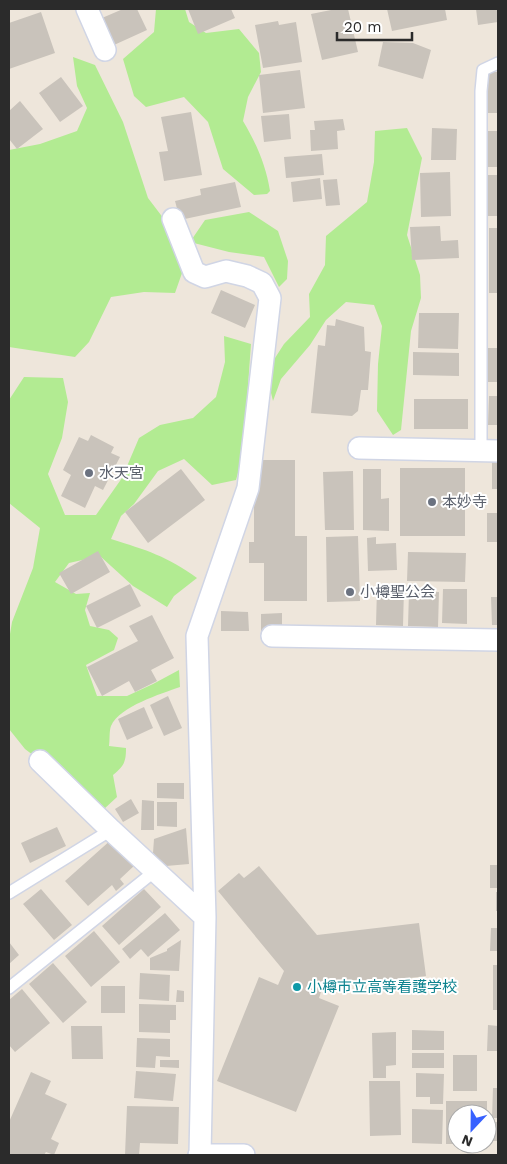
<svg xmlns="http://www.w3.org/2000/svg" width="507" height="1164" font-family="'Work Sans','Noto Sans JP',sans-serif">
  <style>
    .green { fill: #b2eb92 }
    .building { fill: #c9c3bb }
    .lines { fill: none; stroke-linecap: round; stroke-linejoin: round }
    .service-casing { stroke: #d0d5e5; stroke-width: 14 }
    .minor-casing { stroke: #d0d5e5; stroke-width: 24 }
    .service { stroke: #fff; stroke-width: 11 }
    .minor { stroke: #fff; stroke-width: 21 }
    .worship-dot { fill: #6b7280; stroke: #fff; stroke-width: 2 }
    .culture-dot { fill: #0f9aa8; stroke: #fff; stroke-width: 2 }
    .labels { text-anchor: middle; stroke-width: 4; stroke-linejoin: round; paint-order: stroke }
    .worship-label { font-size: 15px; fill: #5b616d; stroke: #fff; text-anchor: start }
    .culture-label { font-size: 15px; fill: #0d838f; stroke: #fff; text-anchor: start }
  </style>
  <rect width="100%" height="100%" fill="#eee6db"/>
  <path class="green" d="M156 9H185L189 22 206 33 239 29 259 53 261 72 248 97 243 121C256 143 266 165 270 191L267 194 254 195 223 169 208 122 184 97 146 107 134 96 123 59 154 32Z
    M73 57 95 65 123 122 148 198 167 223 177 245 182 273 175 293 144 292 111 297 89 342 75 357 9 347V150L40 144 77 131 87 108 77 86Z
    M407 128 422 158 407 235 420 275 421 298 411 331 401 430 393 435 377 411 378 364 382 326 374 305 346 302 326 320 310 345 281 379 273 401 266 372 284 344 310 317 309 294 325 265 326 236 367 202 374 162 375 131Z
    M249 212 278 231 288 261 287 279 279 287 264 257 229 252 190 242 205 220Z
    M224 336 251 344 243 455 236 480 212 485 184 459 158 471 134 504 121 516 111 539C146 550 167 556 197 578L174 596 167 607 133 586 100 556 69 563 55 582 76 594 90 593 85 610 90 626 109 630 118 638 114 650 86 665 97 696H127L153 684 179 670 180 687C161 694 120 706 111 726 109 731 110 740 109 746L126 748C126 762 124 766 113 775L117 797 104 809 25 749 9 729V640L12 622 33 568 40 528 9 503V400L24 377 63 378 68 402 62 438 48 474 65 515H96L122 478 139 438 160 425 193 418 216 397 225 362Z"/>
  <path class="building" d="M123 9H137L147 30 114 45 102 18Z
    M188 9H231L235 18 198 34Z
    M336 9H348L358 52 322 60 311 14Z
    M387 9H445L447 20 392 31Z
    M476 9H498V22L478 25Z
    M41 12 55 53 9 69V23Z
    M278 21 279 25 296 22 302 62 263 68 255 25Z
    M383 42 413 43 431 50 423 79 378 66Z
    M300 70 305 108 263 113 259 75Z
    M485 72H498V113H486Z
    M61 77 83 106 60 122 39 93Z
    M20 101 43 129 17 149 9 139V111Z
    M191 112 202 175 164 181 159 152 168 151 161 117Z
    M289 114 291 139 264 142 261 116Z
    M343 119 345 130 337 131 338 149 311 151 310 130H315L314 121Z
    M432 128 457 129 456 160H431Z
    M484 131H498V167H485Z
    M322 154 324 175 286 178 284 157Z
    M450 172 451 216 421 217 420 173Z
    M486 175H498V216H486Z
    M320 178 322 199 293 202 291 182Z
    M337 179 340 205 326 206 323 180Z
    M235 182 241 207 180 220 175 201 201 195 200 189Z
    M440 226 441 241 458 240 459 258 412 260 410 227Z
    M489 228H498V293H489Z
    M221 290 255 305 245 328 211 313Z
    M419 313H459L458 349 418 348Z
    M336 319 364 327 365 351 371 352 368 390H361L358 411 352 416 311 413 318 345 325 346 327 325 335 326Z
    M488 348H498V382H487Z
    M413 352 459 353V376L413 375Z
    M489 396H498V425H488Z
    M414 399H468V429H414Z
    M91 435 114 447 111 453 120 457 103 490 95 486 85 508 61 496 71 475 63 470 79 437 88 441Z
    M254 460H295V536H307V601H264V563H249V542H254Z
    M492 462H498V489H492Z
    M400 468H465V536H400Z
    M181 469 205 500 148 543 125 512Z
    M363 469H381V499L389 498V531L363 530Z
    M353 471 354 530H325L323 472Z
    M487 513H498V542H487Z
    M358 536 360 601 327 602 326 537Z
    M376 537V544L396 543 397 570 368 571 367 538Z
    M98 551 110 572 71 594 59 573Z
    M408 552 466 553 465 582 407 581Z
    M130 584 141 606 97 628 86 606Z
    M377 588 404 589 403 626 376 625Z
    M443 589H467V624L442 623Z
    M409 592H439L438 627 408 626Z
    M491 597H498V625H492Z
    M221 611 248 612 249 631H221Z
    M282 613V630L261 631V614Z
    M152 615 174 658 151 670 157 681 135 692 129 681 102 696 87 667 138 641 129 626Z
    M168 696 182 728 164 736 150 705Z
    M144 707 153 728 127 740 118 719Z
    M157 783H184V799L157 798Z
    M131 799 139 813 123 822 115 809Z
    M142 800 154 801V830H141Z
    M157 802H177V827L157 826Z
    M57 827 66 846 30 863 21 843Z
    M186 828 189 864 166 866 153 853 154 839Z
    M112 839 135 865 120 879 124 884 116 891 112 885 88 906 65 881Z
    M490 865H498V888H490Z
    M259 866 317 935 419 923 426 976 322 989 319 998 339 1006 296 1112 217 1081 259 977 278 985 284 971 218 891 239 873 244 878Z
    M41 889 72 925 54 940 23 904Z
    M144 889 161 907 119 945 102 926Z
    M496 892H498V911H496Z
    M165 913 180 930 148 957 141 949 130 959 122 949Z
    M491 928H498V951H490Z
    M94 931 120 962 91 987 65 956Z
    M181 940 179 971 150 970V958L167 951V949Z
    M9 942 19 955 9 964Z
    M53 963 87 1002 63 1023 29 984Z
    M493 965H498V1010H493Z
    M140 973 170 975 169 1001 139 999Z
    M101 986H125V1013H101Z
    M22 989 50 1023 15 1052 9 1045V1000Z
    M177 990 184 991V1002H176Z
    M139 1004 176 1005V1020H170V1033L139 1032Z
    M488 1025 498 1026V1051H487Z
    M71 1026H102L103 1059H72Z
    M412 1030 444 1031V1050H412Z
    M396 1032V1065L386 1066V1078H373L372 1033Z
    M137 1038 170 1039V1057L156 1056 155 1068 136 1067Z
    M412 1053H444V1068H412Z
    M453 1055H477V1091H453Z
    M160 1060H179V1068L160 1067Z
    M136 1071 176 1074 173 1101 134 1098Z
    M31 1072 51 1081 45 1094 67 1104 51 1139 59 1143 54 1155 46 1152 44 1155H9V1122Z
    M416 1073 444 1074 443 1104H430V1097H416Z
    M369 1081H400L401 1135 370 1136Z
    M493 1088H498V1118H492Z
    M446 1101H487V1114H457V1144H446Z
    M127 1106 179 1107 178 1144 140 1143 139 1155H125Z
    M412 1109 443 1110 442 1144 412 1143Z
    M493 1122H498V1141H492Z"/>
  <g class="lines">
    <defs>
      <path id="service" d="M481 451V91L483 70 498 63
        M9 893 111 830
        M9 988 155 871"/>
      <path id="minor" d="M87 9 105 50
        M173 219 194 272 205 277 226 271 247 276 262 283 270 298 248 488 197 636 205 917 200 1155
        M359 448 498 451
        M272 636 498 640
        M40 761 111 830 205 917
        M199 1155H244"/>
    </defs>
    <use href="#service" class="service-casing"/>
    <use href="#minor" class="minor-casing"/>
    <use href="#service" class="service"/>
    <use href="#minor" class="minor"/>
  </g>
  <g class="worship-dot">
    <circle cx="89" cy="473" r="5"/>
    <circle cx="432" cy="502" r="5"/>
    <circle cx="350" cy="592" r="5"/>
  </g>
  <circle class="culture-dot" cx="297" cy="987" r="5"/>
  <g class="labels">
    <g class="worship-label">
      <text x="99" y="478">水天宮</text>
      <text x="442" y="507">本妙寺</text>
      <text x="360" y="597">小樽聖公会</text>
    </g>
    <g class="culture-label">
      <text x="307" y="992">小樽市立高等看護学校</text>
    </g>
  </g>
  <rect width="507" height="1164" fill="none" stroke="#2b2b2b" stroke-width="20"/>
  <g transform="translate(472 1129) rotate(202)"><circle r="24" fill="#ffffff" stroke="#aaaaaa"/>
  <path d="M0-4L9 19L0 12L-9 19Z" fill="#3761ff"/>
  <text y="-8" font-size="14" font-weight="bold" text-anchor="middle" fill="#2b2b2b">N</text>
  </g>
  <path d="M337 32v8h75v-8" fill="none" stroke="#2b2b2b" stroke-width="2.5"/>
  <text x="344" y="32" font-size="15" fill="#2b2b2b" stroke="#ffffff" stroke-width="4" paint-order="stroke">20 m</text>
</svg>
